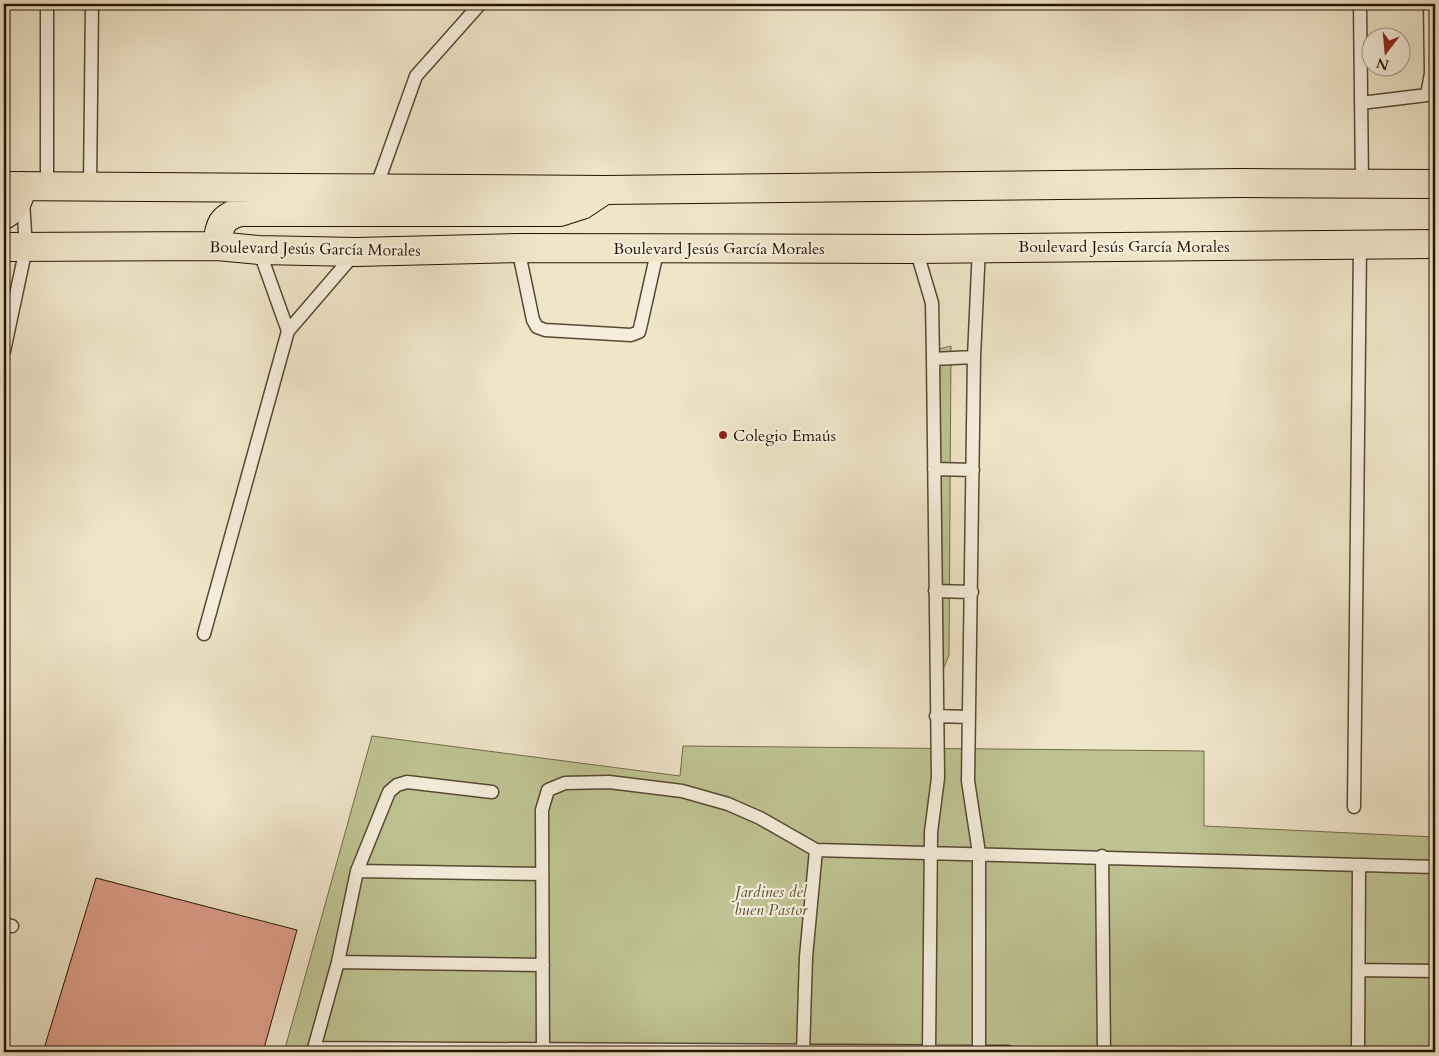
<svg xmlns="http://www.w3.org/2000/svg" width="1439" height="1056" font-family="Cardo,serif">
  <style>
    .green { fill: #bfc393; stroke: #736b4a }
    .building { fill: #dea08c; stroke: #271300 }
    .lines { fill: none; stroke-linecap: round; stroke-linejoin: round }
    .lane-casing { stroke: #594832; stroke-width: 15 }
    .primary-casing { stroke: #271300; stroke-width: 30 }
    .lane { stroke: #f5eedc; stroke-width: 12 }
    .primary { stroke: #efe5c9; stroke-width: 28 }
    .poi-dot { fill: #8f2418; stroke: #f5eedc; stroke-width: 2 }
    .labels { text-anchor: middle; stroke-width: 4.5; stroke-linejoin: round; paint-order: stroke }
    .street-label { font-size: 16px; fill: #271300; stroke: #f5eedc }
    .poi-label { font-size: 16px; fill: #271300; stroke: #f5eedc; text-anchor: start }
    .park-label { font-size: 16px; font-style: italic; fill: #5c5133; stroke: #f5eedc }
  </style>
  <rect width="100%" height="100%" fill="#efe5c9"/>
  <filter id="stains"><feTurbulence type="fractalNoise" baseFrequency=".004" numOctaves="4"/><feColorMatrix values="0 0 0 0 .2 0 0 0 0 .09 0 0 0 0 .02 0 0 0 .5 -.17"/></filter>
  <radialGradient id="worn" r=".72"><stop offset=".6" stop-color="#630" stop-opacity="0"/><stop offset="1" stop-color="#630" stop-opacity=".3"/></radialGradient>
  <path class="green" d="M951 346 949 655 941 675 939 349Z
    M372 736 680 776 683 746 1204 751V826L1435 837V1052H284Z"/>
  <path class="building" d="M96 878 297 930 263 1052H43Z"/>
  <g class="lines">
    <defs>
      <path id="lane" d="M47 4V186
        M1360 4 1362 183
        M1361 103 1427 95 1431 73 1430 4
        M90 186 92 4
        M376 188 416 76 480 4
        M518 248 533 320 537 327 545 330 631 335 639 332 641 324 658 248
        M916 249 932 303 933 359 938 778 931 832 929 1052
        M259 250 288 331
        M4 351 26 248 23 201
        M933 359 974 357
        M934 469 973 470
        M935 591 972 592
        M204 634 288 331 356 252
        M936 716 969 717
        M1354 807 1360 245
        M1102 856 1104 1052
        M357 871 542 874
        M4 924 12 926
        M338 962 543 965
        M1359 970 1435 971
        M314 1048 1008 1052
        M313 1052 338 962 357 871 389 792 397 785 407 782 492 792
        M543 1052 542 810 548 790 565 783 609 782 682 791 728 804 760 818 816 850 1435 867
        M803 1052 806 957 816 850
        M979 1052V853L968 781 974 357 979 247
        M1358 1052 1359 865"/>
      <path id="primary" d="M4 186 604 190 1241 183 1435 184
        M4 215C16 208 19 200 22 186
        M217 246C219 226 221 217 241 212H560L582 205 603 191
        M4 247 217 246 259 250 356 252 518 248 916 249 1435 244"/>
    </defs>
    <use href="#lane" class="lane-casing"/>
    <use href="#primary" class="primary-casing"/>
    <use href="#lane" class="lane"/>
    <use href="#primary" class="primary"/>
  </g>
  <circle class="poi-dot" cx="723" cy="435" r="5"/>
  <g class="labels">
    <g class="street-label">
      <text x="1124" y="252">Boulevard Jesús García Morales</text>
      <text transform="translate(315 248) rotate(1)" y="6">Boulevard Jesús García Morales</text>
      <text x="719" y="254">Boulevard Jesús García Morales</text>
    </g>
    <g class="poi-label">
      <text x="733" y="441">Colegio Emaús</text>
    </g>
    <g class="park-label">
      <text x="771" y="897">Jardines del<tspan x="771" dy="18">buen Pastor</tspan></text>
    </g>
  </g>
  <rect width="1439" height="1056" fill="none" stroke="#efe5c9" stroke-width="20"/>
  <rect x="5" y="5" width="1429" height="1046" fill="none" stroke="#271300" stroke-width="2.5"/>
  <rect x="10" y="10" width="1419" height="1036" fill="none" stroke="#271300"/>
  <g transform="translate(1386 52) rotate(196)"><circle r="24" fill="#f5eedc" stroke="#a39684"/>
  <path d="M0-4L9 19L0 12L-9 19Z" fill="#8f2418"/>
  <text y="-8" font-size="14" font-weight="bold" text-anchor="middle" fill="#271300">N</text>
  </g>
  <rect width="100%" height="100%" filter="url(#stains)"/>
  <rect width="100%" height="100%" fill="url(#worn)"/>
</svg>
